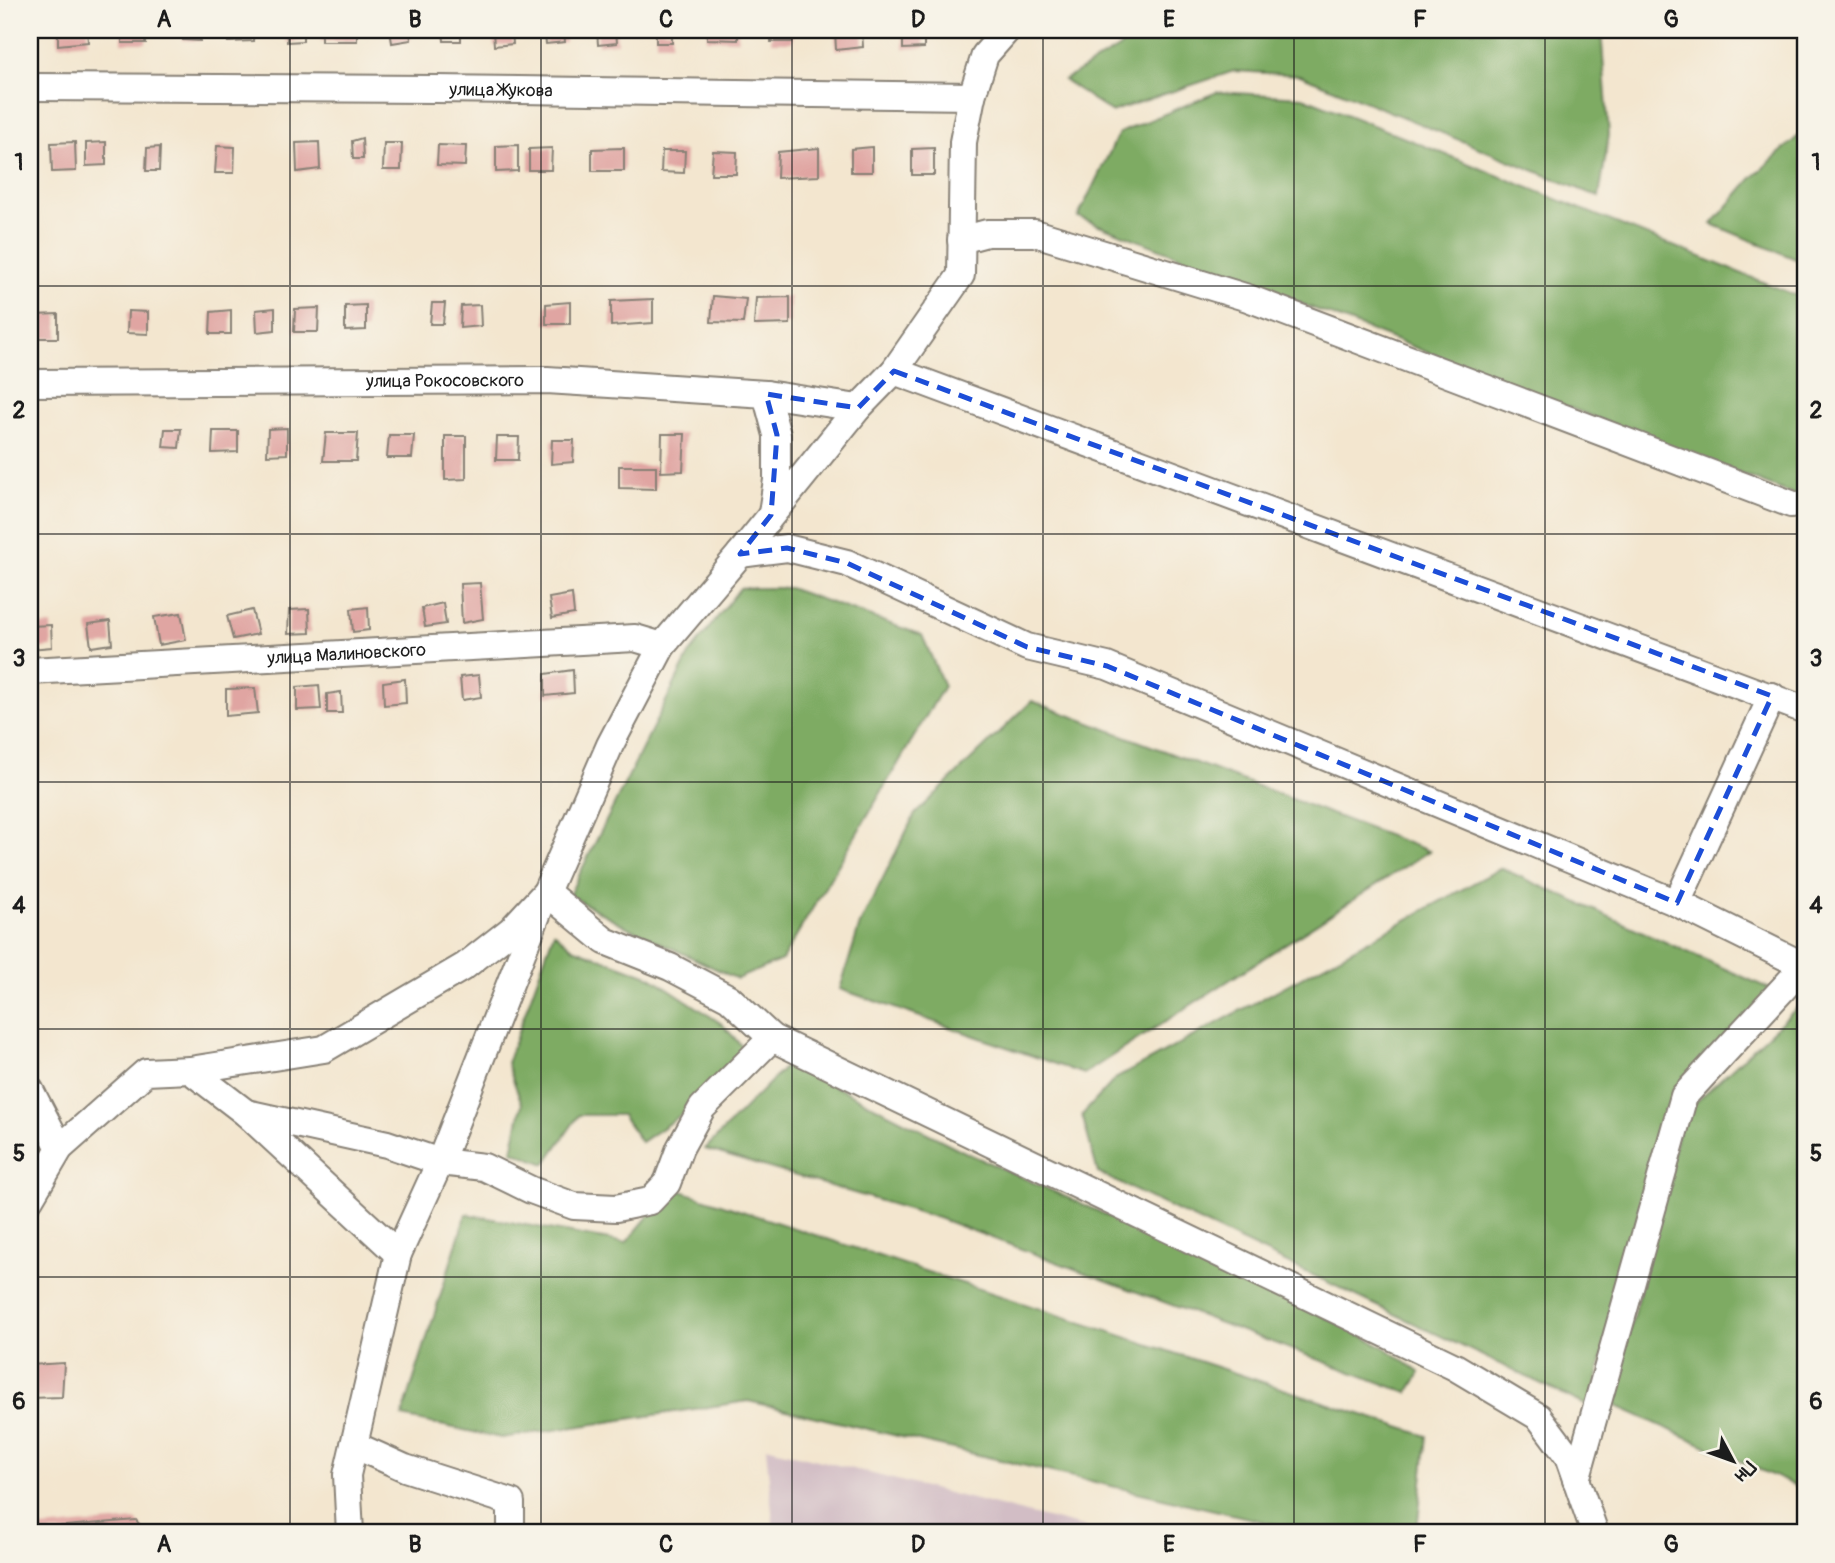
<svg xmlns="http://www.w3.org/2000/svg" width="1835" height="1563" font-family="Pangolin,sans-serif">
  <style>
    .industrial { fill: #d2bdc5 }
    .forest { fill: #7eab64; stroke: #4d6440; stroke-width: 2 }
    .building { fill: #e0a5a2 }
    .lines { fill: none; stroke-linecap: round; stroke-linejoin: round }
    .minor-casing { stroke: #888176; stroke-width: 30 }
    .minor { stroke: #fff; stroke-width: 26 }
    .marked { fill: none; stroke: #1d4ed8; stroke-width: 5; stroke-dasharray: 14 9; stroke-linejoin: round }
    .grid { fill: none; stroke: #1c1c1c; stroke-width: 2; stroke-opacity: 0.55 }
    .labels { text-anchor: middle; stroke-width: 5; stroke-linejoin: round; paint-order: stroke }
    .street-label { font-size: 18px; fill: #1c1c1c; stroke: #f7f3e8 }
    .neatline { fill: none; stroke: #1c1c1c; stroke-width: 2.5 }
    .grid-label { font-size: 23px; text-anchor: middle; font-weight: bold; fill: #1c1c1c }
  </style>
  <rect width="100%" height="100%" fill="#f7f3e8"/>
  <filter id="ink" filterUnits="userSpaceOnUse"><feTurbulence type="fractalNoise" baseFrequency=".0143" numOctaves="2"/><feDisplacementMap in="SourceGraphic" scale="14" xChannelSelector="R" yChannelSelector="G"/><feConvolveMatrix kernelMatrix="1 2 1 2 8 2 1 2 1" color-interpolation-filters="sRGB"/></filter>
  <filter id="wash" filterUnits="userSpaceOnUse"><feTurbulence type="fractalNoise" baseFrequency=".00686" numOctaves="4" result="noise"/><feDisplacementMap in="SourceGraphic" scale="28" xChannelSelector="R" yChannelSelector="G"/><feGaussianBlur stdDeviation="1.57" result="paint"/><feColorMatrix in="noise" values="0 0 0 0 0 0 0 0 0 0 0 0 0 0 0 0 0 1.4 0 .05"/><feComposite in="paint" operator="in"/></filter>
  <g filter="url(#wash)">
    <rect width="100%" height="100%" fill="#f3e6cf"/>
    <path class="industrial" d="M766 1447 1106 1533H774Z"/>
    <path class="forest" d="M1149 30H1601L1609 135 1599 197 1300 75 1234 71 1111 112 1064 80Z
      M1217 92 1303 97 1805 299V499L1078 217 1119 133Z
      M1805 130V263L1712 224 1751 179Z
      M740 588H789L922 635 944 686 782 960 737 979 627 927 569 895 690 653Z
      M1032 701 1429 851 1084 1074 840 989 860 924 915 814Z
      M1501 868 1788 997 1664 1110 1590 1407 1098 1173 1082 1115 1115 1079Z
      M554 932 573 948 651 977 722 1024 747 1052 746 1071 641 1142 622 1115H579L545 1164 512 1151 522 1104 507 1063Z
      M1800 1005 1805 1008V1490L1612 1404 1682 1115Z
      M789 1063 967 1153 1259 1283 1386 1348 1420 1373 1408 1393 938 1218 705 1149Z
      M672 1188 1427 1436 1417 1530 1411 1533H1312L748 1401 501 1438 402 1417 466 1214 626 1243Z"/>
    <g id="blocks">
      <path class="building" d="M58 30H87L88 42 58 45Z
        M122 30H147L146 43H122Z
        M182 30H200V41L183 40Z
        M229 30H254L253 41 228 42Z
        M287 30H303V41L287 42Z
        M321 30H357V41H321Z
        M390 30H410L411 40 392 43Z
        M443 30H461V41H444Z
        M493 30H512L513 44 494 46Z
        M544 30H564L565 42 546 44Z
        M597 30H616L617 43 598 45Z
        M656 30H672V43H656Z
        M707 30H738V40L707 39Z
        M772 30H794L792 42H771Z
        M835 30H862L863 47 836 50Z
        M903 30H924V48L903 49Z
        M362 138 363 159H353L352 141Z
        M75 142 76 171 52 172 51 143Z
        M106 142V165L86 166V143Z
        M319 142 320 169 297 172 296 143Z
        M384 143H402L401 170H383Z
        M438 145 466 146 465 166 437 165Z
        M518 145V171L496 172V146Z
        M217 146 235 147 234 173H215Z
        M160 147 159 171H146L147 148Z
        M872 147V172H851V149Z
        M552 148 551 170H529V149Z
        M624 148V171H592V149Z
        M819 148V176L777 178 778 152Z
        M934 148V175H912V149Z
        M662 151H685L684 173 661 172Z
        M713 151 737 152 736 174H711Z
        M713 296 746 299 743 323 711 322Z
        M790 297V324L754 325 756 298Z
        M653 299V323L611 326V301Z
        M570 302V324H546V304Z
        M432 303H445L443 324H430Z
        M366 305V330L345 331V306Z
        M480 305 481 326 460 328 461 306Z
        M275 308V330L257 332 256 310Z
        M319 308 318 332H294L295 309Z
        M231 310V334H210L211 312Z
        M128 311 148 312V334L127 333Z
        M58 314V338H35V315Z
        M287 428V454L267 455 268 429Z
        M165 429H181L179 448 163 447Z
        M213 431H238V452L212 453Z
        M326 433H358L356 461H323Z
        M662 434H685L683 471 661 472Z
        M389 435H414L412 458H387Z
        M445 436H466V479L445 480Z
        M497 437H519L518 460H496Z
        M552 440H574L573 462 551 464Z
        M619 466H656V489L619 488Z
        M480 583 483 619 462 623 460 584Z
        M572 594 574 614 552 618 549 598Z
        M443 603 446 624 425 627 422 608Z
        M368 607 369 630 353 632 351 609Z
        M309 609 310 633 288 634 289 610Z
        M252 610 258 634 233 639 227 616Z
        M181 613 186 640 159 645 154 617Z
        M110 621 112 644 91 647 88 624Z
        M51 625 52 647 30 649V626Z
        M573 670 574 693 545 696V674Z
        M479 675 481 697 462 700 460 677Z
        M405 679 406 703 384 705 383 682Z
        M319 685 321 709 297 710V687Z
        M255 688 258 713 226 716V689Z
        M341 692 342 713H327V694Z
        M64 1363 62 1397 30 1398V1365Z
        M136 1520 146 1533H30V1529Z"/>
    </g>
  </g>
  <g filter="url(#ink)">
    <use href="#blocks" fill-opacity="0" stroke="#888176" stroke-width="2"/>
    <g class="lines">
      <defs>
        <g id="minor">
          <path id="s1" d="M30 87 435 89 972 96"/>
          <path d="M961 240 987 233H1035L1248 298 1791 504"/>
          <path d="M894 371 1805 710"/>
          <path id="s2" d="M30 383 547 380 766 394 858 408"/>
          <path d="M766 394 777 435V480L772 513"/>
          <path d="M740 554 787 548 847 563 1027 647 1107 666 1677 903 1804 966 1684 1096 1576 1480"/>
          <path id="s3" d="M30 671 635 638 662 646"/>
          <path d="M1677 903 1772 696"/>
          <path d="M190 1070 324 1049 465 966 511 930 546 892 605 941 670 967 729 998 772 1038"/>
          <path d="M30 1090 60 1148"/>
          <path d="M246 1113 387 1144 440 1162 484 1167 531 1190 574 1206 616 1208 650 1201 667 1183 680 1148 702 1108 772 1038 1455 1367 1539 1417 1568 1456 1595 1533"/>
          <path d="M30 1199 60 1148 146 1072 190 1070 246 1113 398 1254"/>
          <path d="M354 1445 405 1468 511 1502V1533"/>
          <path d="M350 1533 347 1475 398 1254 440 1162 546 892 610 745 662 646 740 554 858 408 894 371 961 275 963 142 972 96 985 55 1007 30"/>
        </g>
      </defs>
      <use href="#minor" class="minor-casing"/>
      <use href="#minor" class="minor"/>
    </g>
  </g>
  <path class="marked" d="M894 371 1772 696 1677 903 1107 666 1027 647 847 563 787 548 740 554 771 515 777 435 766 394 858 408Z"/>
  <path class="grid" d="M290 30V1533M541 30V1533M792 30V1533M1043 30V1533M1294 30V1533M1545 30V1533M30 286H1805M30 534H1805M30 782H1805M30 1029H1805M30 1277H1805"/>
  <g class="labels">
    <g class="street-label">
      <text dy="6" stroke="none"><textPath href="#s1" startOffset="471">улица Жукова</textPath></text>
      <text dy="6" stroke="none"><textPath href="#s2" startOffset="415">улица Рокосовского</textPath></text>
      <text dy="6" stroke="none"><textPath href="#s3" startOffset="317">улица Малиновского</textPath></text>
    </g>
  </g>
  <rect width="1835" height="1563" fill="none" stroke="#f7f3e8" stroke-width="77"/>
  <g transform="translate(1733 1461) rotate(131)" stroke="#f7f3e8" stroke-width="5" paint-order="stroke">
  <path d="M0-5L12 26L0 18L-12 26Z" fill="#1c1c1c"/>
  <text y="-10" font-size="19" font-weight="bold" text-anchor="middle" fill="#1c1c1c">Пн</text>
  </g>
  <rect x="38" y="38" width="1759" height="1486" class="neatline"/>
  <g class="grid-label">
    <text x="164" y="27">A</text>
    <text x="415" y="27">B</text>
    <text x="666" y="27">C</text>
    <text x="918" y="27">D</text>
    <text x="1169" y="27">E</text>
    <text x="1420" y="27">F</text>
    <text x="1671" y="27">G</text>
    <text x="19" y="170">1</text>
    <text x="1816" y="170">1</text>
    <text x="19" y="418">2</text>
    <text x="1816" y="418">2</text>
    <text x="19" y="666">3</text>
    <text x="1816" y="666">3</text>
    <text x="19" y="913">4</text>
    <text x="1816" y="913">4</text>
    <text x="19" y="1161">5</text>
    <text x="1816" y="1161">5</text>
    <text x="19" y="1409">6</text>
    <text x="1816" y="1409">6</text>
    <text x="164" y="1552">A</text>
    <text x="415" y="1552">B</text>
    <text x="666" y="1552">C</text>
    <text x="918" y="1552">D</text>
    <text x="1169" y="1552">E</text>
    <text x="1420" y="1552">F</text>
    <text x="1671" y="1552">G</text>
  </g>
</svg>
